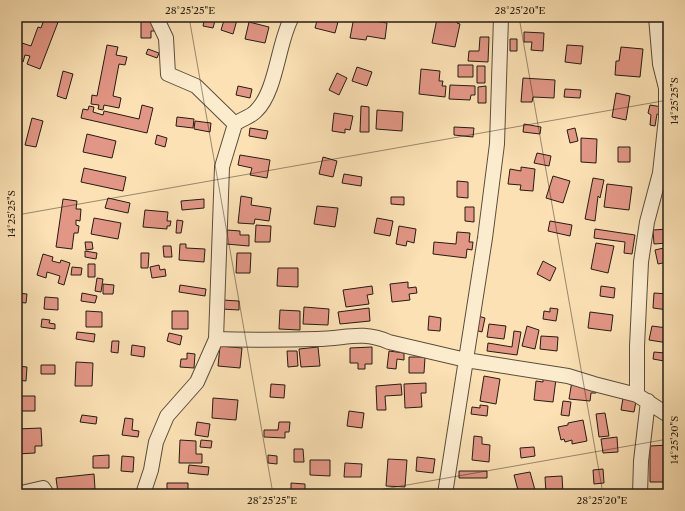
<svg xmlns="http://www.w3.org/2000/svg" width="685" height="511" font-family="'Libre Caslon Text',serif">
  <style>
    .building { fill: #e29685; stroke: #251d11 }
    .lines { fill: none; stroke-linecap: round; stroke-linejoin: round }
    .street-casing { stroke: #5a4e3a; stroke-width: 16 }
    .street { stroke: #fcecce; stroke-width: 14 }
    .ticks { fill: none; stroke: #251d11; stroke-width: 1; stroke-opacity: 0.45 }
    .neatline { fill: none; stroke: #251d11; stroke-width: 1.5 }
    .ticks-label { font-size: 10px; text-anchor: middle; fill: #251d11 }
  </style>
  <rect width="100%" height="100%" fill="#fbe1b4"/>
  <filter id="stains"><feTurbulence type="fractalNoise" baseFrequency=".005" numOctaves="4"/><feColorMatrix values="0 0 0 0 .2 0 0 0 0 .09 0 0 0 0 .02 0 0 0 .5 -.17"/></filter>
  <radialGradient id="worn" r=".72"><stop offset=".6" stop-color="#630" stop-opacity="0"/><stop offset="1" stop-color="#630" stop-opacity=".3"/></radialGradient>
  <path class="building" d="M22 17H34L33 21Z
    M45 17H60L40 69 27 64 30 56 25 55 23 62 17 59V56L22 43 31 46 38 27 41 28Z
    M205 17H216L213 28 203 26Z
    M225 17 237 20 233 34 221 30Z
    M318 17 339 18 335 33 315 28Z
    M354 17H370L369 20 387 23 385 39 367 36 366 40 350 38Z
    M437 19 451 22 453 19 458 20 457 23 460 24 455 47 432 43Z
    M141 21H157V31H151V38H141Z
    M249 22 269 27 265 43 245 39Z
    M524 32 544 33 543 51 531 50 532 42H524Z
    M480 37H489L488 62 468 61 469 51H479Z
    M510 39H517V51H510Z
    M107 45 118 47 116 55 127 57 125 65 119 64 113 96 121 98 119 108 104 105 103 110 98 109 99 105 91 104 92 95 97 96Z
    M567 45 583 46 581 64 565 62Z
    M621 47 643 49 640 77 615 75 616 61H619Z
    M148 49 159 53 157 58 146 54Z
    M458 65H473V77H458Z
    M477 66H485V83H477Z
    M357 67 372 72 367 86 352 81Z
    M421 69 440 71 439 81H443L442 86H446L445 97 419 94Z
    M63 71 73 74 66 99 57 96Z
    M337 73 347 78 339 95 329 90Z
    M523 78 555 80 554 98 533 97 532 102H521Z
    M450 85 475 86V95H471L470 100 449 99Z
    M238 86 252 89 250 98 236 95Z
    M486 86V103H478V87Z
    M565 89 581 90 580 98 564 97Z
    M616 93 630 96 626 120 612 117Z
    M142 105 153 108 147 133 81 118 83 109 88 110 89 106 94 107 93 112 103 115 104 111 139 119Z
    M650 105 662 107 661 115 657 114 655 126 650 125 651 115 648 113Z
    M361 106 369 107V132H360Z
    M377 110 403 112 402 131 376 129Z
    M334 113 353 116 350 130 345 129V133L332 131Z
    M177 117 194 119 193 128 176 126Z
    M32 118 43 121 36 147 25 145Z
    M195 121 211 123 210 132 194 129Z
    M524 124 541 127 540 134 523 132Z
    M454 127 474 128 473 137 454 135Z
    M250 128 268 131 266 139 249 136Z
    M575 128 578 141 570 143 567 130Z
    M87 134 116 141 112 158 83 152Z
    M157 135 167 138 165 147 155 144Z
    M581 138 597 139 596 163 581 162Z
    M618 147H630V162H618Z
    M537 153 551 156 549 166 534 163Z
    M240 155 270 160 267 178 250 175 252 168 238 165Z
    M323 157 337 161 333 177 319 174Z
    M521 167 535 169 533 191 520 190 521 185 508 184 510 169 521 171Z
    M84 168 126 177 123 191 81 182Z
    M344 174 362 177 361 186 342 183Z
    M553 176 570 181 563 203 546 198Z
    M593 178 604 180 600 198 598 196 595 221 585 219Z
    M457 181 468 182V198L457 197Z
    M607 184 632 187 629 210 604 207Z
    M241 196 252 198 251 205 271 208 269 221 255 219 254 224 238 223Z
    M391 197H404V205L391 204Z
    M108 198 130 203 128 213 105 208Z
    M63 199 77 201 76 209H81L80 221 76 220V225L79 226 78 233H74L72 249 56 247Z
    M204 199V208L182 210 181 201Z
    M317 206 338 208 335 227 314 224Z
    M465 207H474V222L465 221Z
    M145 210 168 212 167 221H171L170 226H167V229L143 227Z
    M94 218 121 223 118 239 91 234Z
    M377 218 393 221 390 236 374 233Z
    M177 220 183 221 181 233H176Z
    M550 221 572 225 570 236 548 231Z
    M256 225 271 226 270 242H255Z
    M399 226 416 229 414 243 407 241 406 246 396 244Z
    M595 229 635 235 632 254 624 253 625 242 594 238Z
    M668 229V243L654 244 653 230Z
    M227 230 240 231V235H249V246L226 244Z
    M457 232 470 233 469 242H473L472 250 467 249 466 258 433 254 434 242 456 244Z
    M85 242H92L93 249 86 250Z
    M596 243 614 246 608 273 591 269Z
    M180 244H186V248L205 249 204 262 179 260Z
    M163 246H171L172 257H164Z
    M668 247V262L658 264 655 250Z
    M85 251 97 253 96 259 85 257Z
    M141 253H149L148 268H141Z
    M237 253H251L250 273H236Z
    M43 254 53 257 52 261 60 263 61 260 70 263 64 285 58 283 60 276 47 272 46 278 37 275Z
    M543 261 556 268 550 281 537 274Z
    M88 264H95V277H88Z
    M159 265 160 270 165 269 166 276 152 278 150 267Z
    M72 267 82 268 81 275H71Z
    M278 268H298V287L277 286Z
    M97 278 103 279 101 292 95 291Z
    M408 282V288L416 287 417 293 409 294 410 300 392 302 390 284Z
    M103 284 114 285 113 294H103Z
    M180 285 206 289 205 296 179 292Z
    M372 286 373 294 367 295 369 304 346 307 343 290Z
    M601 286 615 288 614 298 600 296Z
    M17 293 27 294 26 303 17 302Z
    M82 293 97 296 95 303 81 301Z
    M654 293 668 294V310L653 308Z
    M45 297 58 298V310L44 309Z
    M222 300 239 301V310L221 309Z
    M304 307 329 309 328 325 303 324Z
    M369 308 370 321 340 324 338 312Z
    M550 308 558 309 556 321 543 319 544 311 550 312Z
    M280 310 300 311V330L279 329Z
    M86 311 102 312V327H86Z
    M172 311H188V329H172Z
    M590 312 613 315 611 331 588 328Z
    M429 316 441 318 440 331 428 330Z
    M478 316 485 318 482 332 475 330Z
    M42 319 50 320 49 323 55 324V329L41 327Z
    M668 323V343L649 340 652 326 667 328Z
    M489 324 506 326 504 339 487 337Z
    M527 326 539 330 535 349 522 346Z
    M514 331 521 332 517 355 487 351 488 343 512 347Z
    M77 332 95 334 94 342 76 339Z
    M169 333 182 336 180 345 167 341Z
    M541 336 558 337 557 351 540 349Z
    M112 341H119L118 353 111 352Z
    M132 345 145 347 144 357 131 355Z
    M220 346 242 348 240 368 218 366Z
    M318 347 320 366 301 367 299 349Z
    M372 347V364H365V369H358V363H350V348Z
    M287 351H297L298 366 288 367Z
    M389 351 404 353V360L397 359 396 369 387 368Z
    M654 352 665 353 664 361 653 359Z
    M187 353 195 354 194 368 180 367 181 359H187Z
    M409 357H425L424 373H409Z
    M76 362 93 363 92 386H75Z
    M41 365H55V374H41Z
    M17 366 27 367 26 381 17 380Z
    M484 376 500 379 496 404 480 401Z
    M543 378 556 379 553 402 534 400 536 381 543 382Z
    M572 381 597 388 596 393H591L590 401 569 399Z
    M426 383V393H421L422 407 405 408 404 384Z
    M271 384 285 385 284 398 270 397Z
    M401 384 402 395 385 396 386 410H377L376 386Z
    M19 396H35V411H19Z
    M213 398 238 400 236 420 212 418Z
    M623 398 636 401 634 412 621 410Z
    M563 401 571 402 569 416 561 415Z
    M480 405 488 406 487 416 471 414 472 407 480 408Z
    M349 411 364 413 362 428 347 426Z
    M605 413 609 436 599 437 596 414Z
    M82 415 97 417 96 424 80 422Z
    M125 418 133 419 132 430 139 431 138 437 122 435Z
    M583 420 587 441 572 444V440L565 442 564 439 561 440 558 427 568 425V423Z
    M197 422 210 424 208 437 195 435Z
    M279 422H290L289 432H285V438L264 437V430H278Z
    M41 428 42 446H35V453L17 454V429Z
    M474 436 482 437V444L490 445 489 462 472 460Z
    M617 437 618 452 603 453 601 439Z
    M180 440 196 441V454H202V463H179Z
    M201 440 212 441 211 448 200 447Z
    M668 445V482H650V446Z
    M534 447 535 456 521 458 520 448Z
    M294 449H303L304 462H294Z
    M109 455V468H93V456Z
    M268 455 277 456V464L268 463Z
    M122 456 134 457 133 472 121 471Z
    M417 457 435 459 433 473 416 471Z
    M388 459 407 460 405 487 386 486Z
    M310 460H330V476L310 475Z
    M345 463 362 464 361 477H344Z
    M189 465 209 467 208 475 188 473Z
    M603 469 604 483 594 484 593 470Z
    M459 471H487V478H459Z
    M530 472 535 490 519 494 514 475Z
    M94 474 95 489 58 493 56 478Z
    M562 476 563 494H546L545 477Z
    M167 483H188V494H167Z
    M291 483 305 484V493L291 492Z"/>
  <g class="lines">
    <defs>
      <path id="street" d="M156 17 166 38 168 74 196 86 235 124
        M292 17C278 41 277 91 256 111 251 117 241 119 235 124L222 167 216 339C249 340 283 340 317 339 345 339 361 330 389 342L466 360 568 376 594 384 637 395
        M656 17 660 64 666 88V118L660 173 647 222 641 262 637 346V395L668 415
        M17 494 43 488 47 494
        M143 494 151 470 156 442 167 416 197 382 216 339
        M445 494 485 238 497 144 501 17
        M640 494 641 461 648 401"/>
    </defs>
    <use href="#street" class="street-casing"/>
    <use href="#street" class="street"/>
  </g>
  <path class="ticks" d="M189 17 273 494M519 17 603 494M17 215 668 100M356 494 668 439"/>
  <rect width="685" height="511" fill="none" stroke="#fbe1b4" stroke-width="44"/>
  <rect x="22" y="22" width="641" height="467" class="neatline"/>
  <g class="ticks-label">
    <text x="190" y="14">28°25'25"E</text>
    <text x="520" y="14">28°25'20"E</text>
    <text transform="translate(674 101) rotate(-90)" y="4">14°25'25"S</text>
    <text transform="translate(11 214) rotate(-90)" y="4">14°25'25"S</text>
    <text transform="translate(674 440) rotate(-90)" y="4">14°25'20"S</text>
    <text x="272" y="504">28°25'25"E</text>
    <text x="602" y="504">28°25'20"E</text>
  </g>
  <rect width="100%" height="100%" filter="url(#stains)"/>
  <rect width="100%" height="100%" fill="url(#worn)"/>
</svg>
